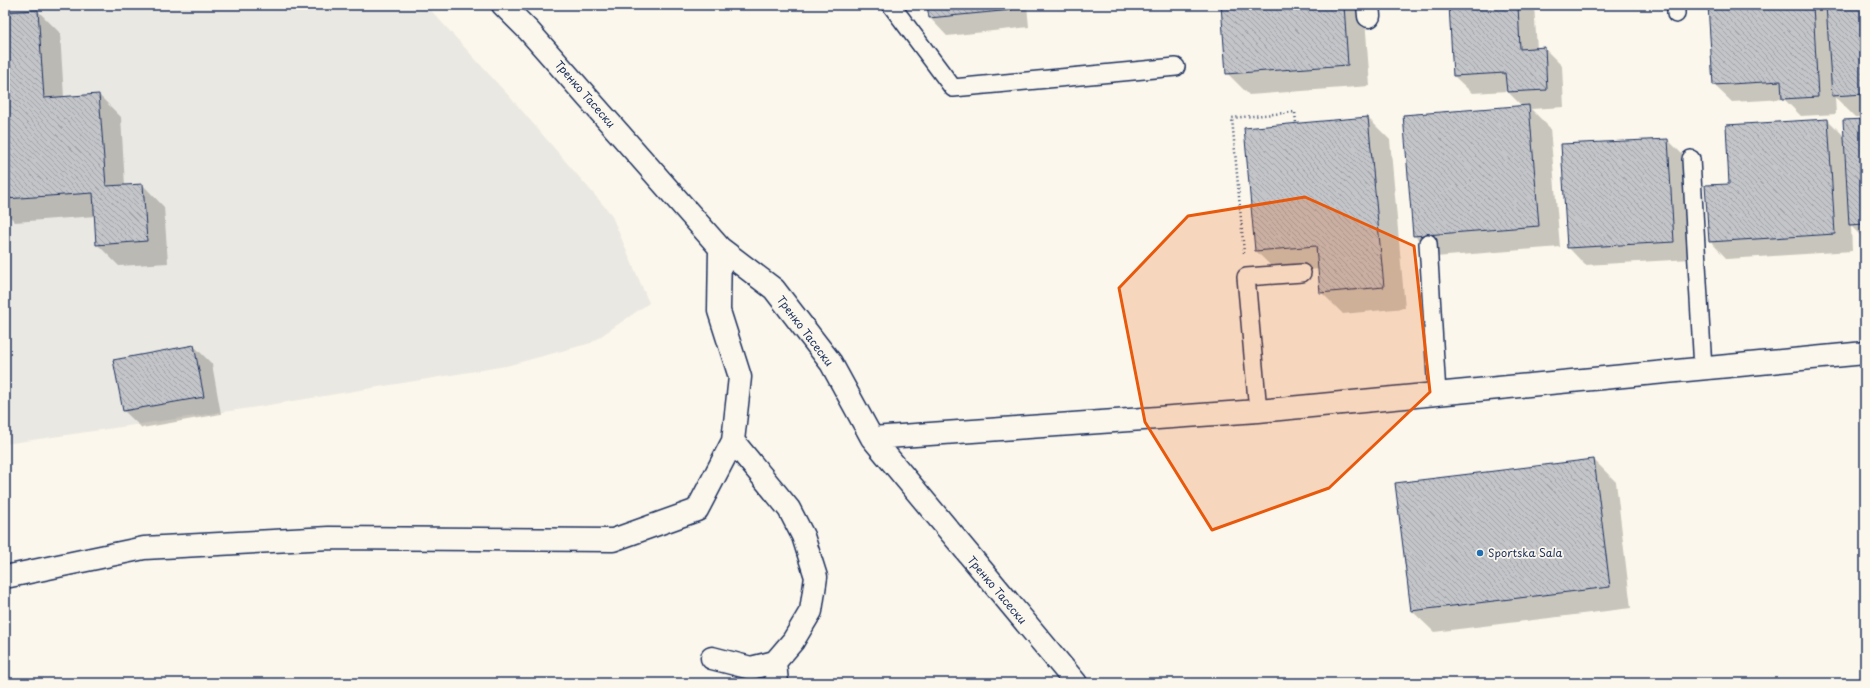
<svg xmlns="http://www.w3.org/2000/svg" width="1870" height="688" font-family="'Playpen Sans',sans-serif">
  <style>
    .built { fill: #eae8e2 }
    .shadow { fill: #0003 }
    .building { fill: url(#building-back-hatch); stroke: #1b2f5e }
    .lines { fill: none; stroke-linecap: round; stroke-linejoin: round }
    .service-casing { stroke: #1b2f5e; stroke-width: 20 }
    .minor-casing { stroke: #1b2f5e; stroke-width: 25 }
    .path { stroke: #1b2f5e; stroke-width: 2.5; stroke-dasharray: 1 3; stroke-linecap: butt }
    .service { stroke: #fbf7ec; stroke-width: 17 }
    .minor { stroke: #fbf7ec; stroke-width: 22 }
    .marked { fill: #e8590c; fill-opacity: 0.2; stroke: #e8590c; stroke-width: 3; stroke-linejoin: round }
    .poi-dot { fill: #1f6fb2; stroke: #fbf7ec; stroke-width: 1.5 }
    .labels { text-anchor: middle; stroke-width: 3.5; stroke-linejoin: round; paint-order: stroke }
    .street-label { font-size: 11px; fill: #1b2f5e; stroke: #fbf7ec }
    .poi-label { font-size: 11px; fill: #1b2f5e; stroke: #fbf7ec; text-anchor: start }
  </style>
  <defs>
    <pattern id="building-back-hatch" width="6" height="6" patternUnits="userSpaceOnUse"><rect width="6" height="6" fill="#c3c5c9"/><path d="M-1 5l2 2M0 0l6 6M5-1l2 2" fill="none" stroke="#9ea0a6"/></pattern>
  </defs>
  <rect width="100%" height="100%" fill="#fbf7ec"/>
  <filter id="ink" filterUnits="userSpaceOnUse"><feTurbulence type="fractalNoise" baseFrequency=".025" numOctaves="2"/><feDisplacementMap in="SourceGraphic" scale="8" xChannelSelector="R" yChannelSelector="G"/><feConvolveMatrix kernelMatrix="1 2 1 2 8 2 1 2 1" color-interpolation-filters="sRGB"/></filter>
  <g filter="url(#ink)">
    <path class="built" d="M5 5H426L517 105 611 214 649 303 591 343 506 366 257 407 5 444Z"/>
    <path class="shadow" d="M928 5H1027L1029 27 947 36 930 18Z
      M1222 5H1364L1370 86 1249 95 1227 73Z
      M1450 5H1534L1537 49 1544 48 1562 66 1564 107 1531 109 1550 128 1560 247 1435 257 1414 235 1522 106 1507 91 1472 93 1454 76Z
      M1709 5H1865V117H1855L1835 97 1836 114 1801 116 1784 99 1732 102 1714 85Z
      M38 11 60 33 64 97 99 95 121 117 125 186 143 185 164 207 168 263 119 266 97 244 96 216 15 222 5 211V13Z
      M1368 118 1390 140 1405 308 1343 314 1321 292 1319 269 1278 273 1256 251Z
      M1828 120 1845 137 1865 120V240L1851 226 1852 251 1727 259 1710 241 1730 185Z
      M1668 140 1685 157 1691 259 1585 265 1568 247Z
      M194 346 212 364 221 414 142 428 124 411 114 361Z
      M1594 460 1616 482 1631 608 1434 632 1412 611Z"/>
    <path class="building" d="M927 5H1012V10L929 18Z
      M1221 5H1344L1348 65 1226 74Z
      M1449 5H1518L1520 49 1545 47 1547 90 1507 92 1505 73 1453 76Z
      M1708 5H1813L1818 97 1782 99 1781 81 1713 85Z
      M1826 5H1865V94L1832 96Z
      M38 10 44 98 99 94 106 186 143 184 147 241 96 245 93 193 5 199V12Z
      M1529 105 1539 226 1413 236 1403 115Z
      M1368 117 1384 287 1320 293 1316 246 1255 251 1244 128Z
      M1828 119 1835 234 1709 242 1705 185 1729 184 1726 125Z
      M1865 119V224L1849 225 1843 120Z
      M1668 139 1674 242 1567 248 1561 144Z
      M194 345 204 397 123 411 113 360Z
      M1594 459 1610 587 1411 611 1395 483Z"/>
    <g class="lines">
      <defs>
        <path id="service" d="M891 5 953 88 1176 67
          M1676 5V14
          M1691 159 1703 369
          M1428 243 1437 394
          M1258 411 1246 277 1302 273"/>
        <path id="minor" d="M503 5 529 31 720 248 774 289 831 363 872 438 1076 683
          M1368 5 1369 16
          M872 438 1258 411 1865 353
          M5 577 144 548 329 538 613 540 697 510 733 441 740 377 719 311 720 248
          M712 658 751 668 775 662 793 641 811 611 816 577 803 536 789 509 733 441
          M775 662 777 683"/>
      </defs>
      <use href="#service" class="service-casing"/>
      <use href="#minor" class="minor-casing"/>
      <path class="path" d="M1244 253 1232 118 1295 112 1296 124"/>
      <use href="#service" class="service"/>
      <use href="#minor" class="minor"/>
    </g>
  </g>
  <path class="marked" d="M1305 197 1414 246 1430 392 1329 488 1212 530 1145 422 1119 288 1188 216Z"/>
  <circle class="poi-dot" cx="1480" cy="553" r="4"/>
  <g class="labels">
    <g class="street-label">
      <text transform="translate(585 94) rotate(49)" y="4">Тренко Тасески</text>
      <text transform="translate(805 331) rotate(53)" y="4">Тренко Тасески</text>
      <text transform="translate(997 590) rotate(50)" y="4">Тренко Тасески</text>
    </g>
    <g class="poi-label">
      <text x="1488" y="557">Sportska Sala</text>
    </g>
  </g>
  <rect width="1870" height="688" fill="none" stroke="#fbf7ec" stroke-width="20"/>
  <rect x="10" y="10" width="1850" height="668" fill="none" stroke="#1b2f5e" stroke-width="1.5" filter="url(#ink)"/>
</svg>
